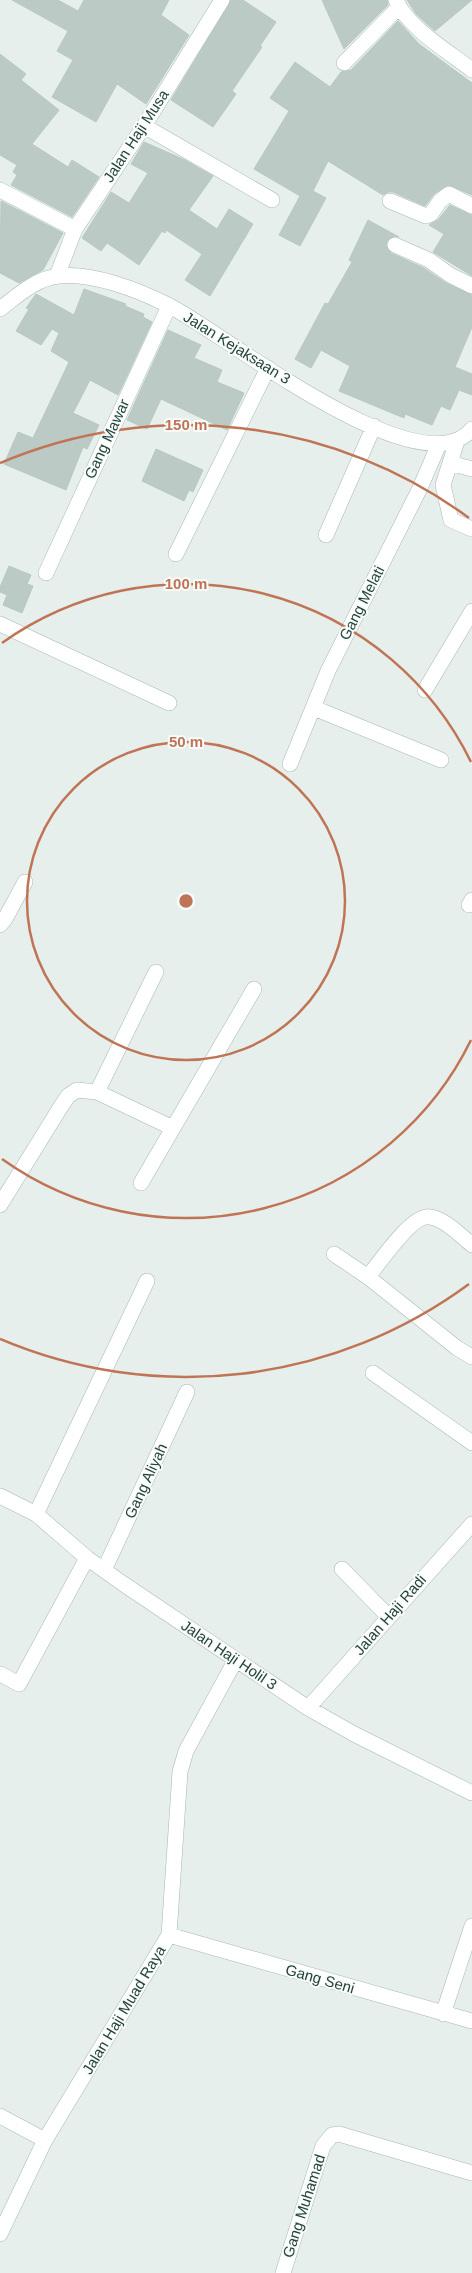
<svg xmlns="http://www.w3.org/2000/svg" width="472" height="2273" font-family="Arial,sans-serif">
  <style>
    .building { fill: #bbcac4; stroke: #b8c9c2 }
    .lines { fill: none; stroke-linecap: round; stroke-linejoin: round }
    .minor-casing { stroke: #a8b8b2; stroke-width: 16 }
    .minor { stroke: #fff; stroke-width: 15 }
    .ring { fill: none; stroke: #c07456; stroke-width: 2.5 }
    .labels { text-anchor: middle; stroke-width: 4; stroke-linejoin: round; paint-order: stroke }
    .street-label { font-size: 15px; fill: #24423a; stroke: #f7fbf9 }
    .centre { fill: #c07456; stroke: #f7fbf9; stroke-width: 2.5 }
    .ring-label { font-size: 15px; text-anchor: middle; font-weight: bold; fill: #c07456; stroke: #f7fbf9; stroke-width: 4; stroke-linejoin: round; paint-order: stroke }
  </style>
  <rect width="100%" height="100%" fill="#e6efeb"/>
  <path class="building" d="M12 0H58L78 11 84 0H169L161 15 189 35 146 104 117 84 96 122 52 97 73 60 57 51 68 31Z
    M231 0H243L276 22 260 46 262 47 232 91 236 94 213 127 171 100Z
    M322 0H387L388 5 344 49Z
    M407 0H472L435 31 416 14Z
    M398 21 419 44 472 83V195L448 185 434 194 425 206 393 192H388L383 195 328 161 313 191 326 198 300 246 279 235 300 196 254 169 289 111 270 98 295 62 330 87 341 72 351 70Z
    M0 54 26 74 21 80 59 110 32 144 68 167 72 160 99 177 72 217 11 185 17 175 13 172 17 165 0 155Z
    M144 142 183 159 213 176 189 210 217 229 229 209 253 224 210 296 185 280 202 254 166 230 165 233 162 231 139 265 107 243 101 251 82 238 111 192 129 203 148 173 131 164Z
    M1 201 63 233 43 270 19 283 0 273Z
    M450 205 472 215V276L433 252 444 234 429 225 438 220Z
    M368 220 399 237 394 236 387 241 386 246 391 253 424 268 446 283 472 295V327L455 367 472 374V395L459 390 450 410 441 406 432 425 405 414 404 418 339 391 350 366 321 350 311 368 295 359 325 303 328 304 352 262 349 260Z
    M84 289 126 304 125 306 144 314 143 317 152 322 118 395 90 380 73 413 99 425 87 449 83 447 66 490 4 464 18 432 33 438 69 362 51 351 59 333 52 329 41 345 16 331 29 309 26 308 36 294 74 315Z
    M168 330 201 345 194 358 222 370 217 382 244 393 227 430 161 399 147 429 127 420Z
    M156 449 203 470 193 492 189 490 184 501 142 481Z
    M9 566 31 575 27 584 33 586 22 613 3 605 7 595 0 592V587Z"/>
  <g class="lines">
    <defs>
      <path id="minor" d="M396 0C407 27 449 52 472 70
        M344 63 399 7
        M144 126 272 200
        M0 190 75 229
        M390 201 426 216 431 214 440 201 449 194 472 206
        M395 245 429 260 450 275 472 286
        M57 276 75 229 144 126 222 0
        M0 309C17 296 36 278 59 276 92 272 138 290 168 305 222 332 420 492 472 429
        M457 441 443 485 451 520 472 529
        M450 463 472 469
        M326 535 374 426
        M176 554 268 368
        M46 573 169 306
        M0 624 169 703
        M425 690 472 611
        M314 708 441 760
        M290 764 328 671 420 488 439 444
        M469 905 472 900
        M0 925 5 919 25 882
        M97 1092 156 972
        M141 1183 254 989
        M0 1205 60 1108 68 1096 77 1090 97 1092 173 1128
        M334 1254 368 1277 457 1348 472 1357
        M368 1277C379 1263 413 1213 430 1217 445 1219 461 1236 472 1245
        M373 1373 472 1443
        M0 1496 36 1514 87 1558 122 1583 308 1708 354 1734 472 1793
        M36 1514 147 1281
        M342 1569 389 1617
        M104 1570 187 1392
        M0 1674 19 1684 87 1558
        M308 1708 472 1524
        M169 1935 472 2021
        M443 2014 472 1926
        M0 2116 45 2140
        M0 2234 45 2140 169 1935 180 1772 186 1751 235 1661
        M283 2273 323 2146 332 2135 339 2134 472 2173"/>
    </defs>
    <use href="#minor" class="minor-casing"/>
    <use href="#minor" class="minor"/>
  </g>
  <g class="ring">
    <circle cx="186" cy="901" r="159"/>
    <path d="M471 1040A317 317 0 0 1 2 1159M2 643A317 317 0 0 1 471 762"/>
    <path d="M469 1284A476 476 0 0 1 0 1339M0 463A476 476 0 0 1 469 518"/>
  </g>
  <g class="labels">
    <g class="street-label">
      <text transform="translate(136 136) rotate(-57)" y="5">Jalan Haji Musa</text>
      <text transform="translate(237 348) rotate(32)" y="5">Jalan Kejaksaan 3</text>
      <text transform="translate(107 439) rotate(-65)" y="5">Gang Mawar</text>
      <text transform="translate(362 603) rotate(-63)" y="5">Gang Melati</text>
      <text transform="translate(146 1481) rotate(-65)" y="5">Gang Aliyah</text>
      <text transform="translate(390 1615) rotate(-49)" y="5">Jalan Haji Radi</text>
      <text transform="translate(229 1655) rotate(34)" y="5">Jalan Haji Holil 3</text>
      <text transform="translate(320 1979) rotate(16)" y="5">Gang Seni</text>
      <text transform="translate(124 2010) rotate(-59)" y="5">Jalan Haji Muad Raya</text>
      <text transform="translate(304 2206) rotate(-72)" y="5">Gang Muhamad</text>
    </g>
  </g>
  <circle cx="186" cy="901" r="8" class="centre"/>
  <g class="ring-label">
    <text x="186" y="430">150 m</text>
    <text x="186" y="589">100 m</text>
    <text x="186" y="747">50 m</text>
  </g>
</svg>
